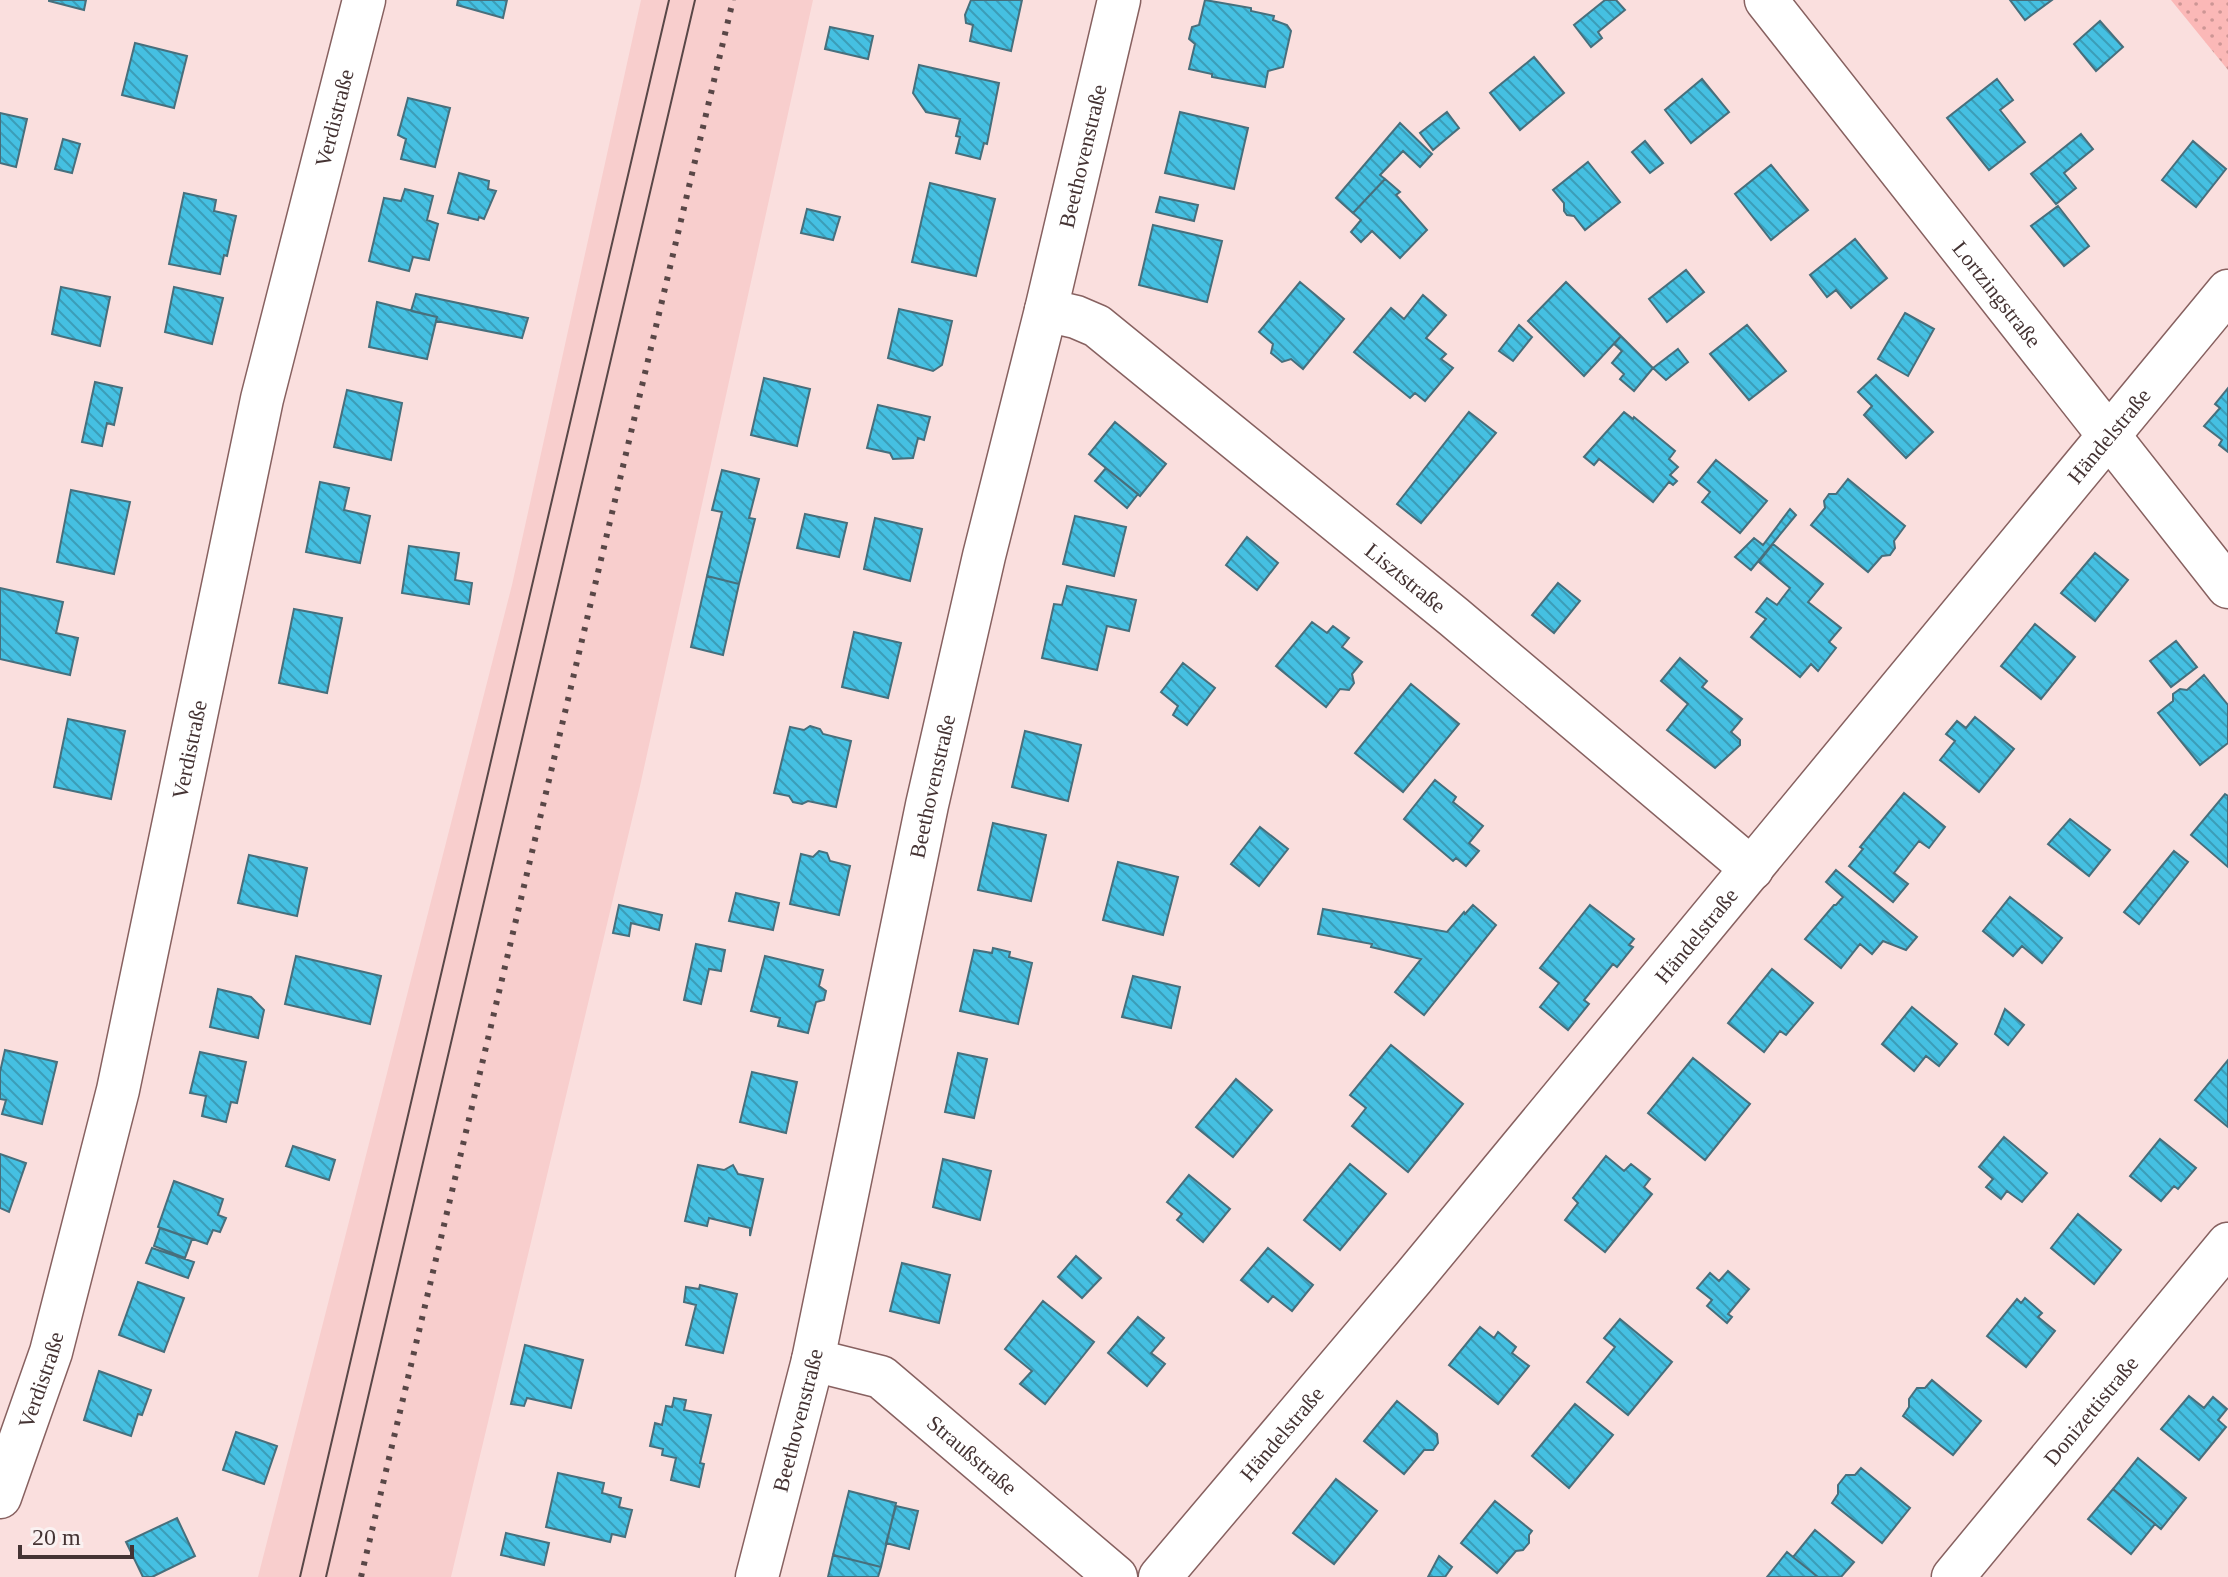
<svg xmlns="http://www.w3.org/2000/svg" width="2228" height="1577" font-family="Georgia,serif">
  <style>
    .built { fill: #f8cecd }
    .park { fill: url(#park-dots) }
    .building { fill: url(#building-back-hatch); stroke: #476f7c; stroke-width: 2 }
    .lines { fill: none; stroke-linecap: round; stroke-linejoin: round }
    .minor-casing { stroke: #876160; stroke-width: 45 }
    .minor { stroke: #fff; stroke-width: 42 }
    .tram { stroke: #594747; stroke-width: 2 }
    .rail { stroke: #594747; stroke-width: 6; stroke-dasharray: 4 8; stroke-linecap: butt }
    .labels { text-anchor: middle; stroke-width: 6; stroke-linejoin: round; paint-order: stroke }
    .street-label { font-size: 22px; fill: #433; stroke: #faf1f1 }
  </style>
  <defs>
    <pattern id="park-dots" width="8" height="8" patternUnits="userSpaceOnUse" patternTransform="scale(2)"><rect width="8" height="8" fill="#fbb8b7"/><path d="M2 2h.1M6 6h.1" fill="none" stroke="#cd9695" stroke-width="1.8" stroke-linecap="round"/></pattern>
    <pattern id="building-back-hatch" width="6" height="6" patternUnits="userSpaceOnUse" patternTransform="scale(2)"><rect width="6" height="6" fill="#45c0e2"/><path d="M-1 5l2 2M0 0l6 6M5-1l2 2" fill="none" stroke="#3b9db8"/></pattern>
  </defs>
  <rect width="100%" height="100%" fill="#fadfde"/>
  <path class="built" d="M641 0H813L640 786 451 1577H258L512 585Z"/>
  <path class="park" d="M2171 0H2228V70Z"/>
  <path class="building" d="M49 0H86L84 10 49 1Z
    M458 0H507L503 18 457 5Z
    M971 0H1022L1011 51 970 41 973 25 966 23 965 15Z
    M1205 0 1251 8V11L1274 16 1273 20 1287 25 1291 31 1283 67 1268 71 1265 87 1212 77V74L1189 69 1195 44 1189 39 1192 27 1199 25Z
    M1605 0H1616L1625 10 1598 32 1602 38 1591 47 1574 25Z
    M2010 0H2052L2025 20Z
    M2100 21 2123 47 2096 71 2074 44Z
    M830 27 873 36 868 59 825 49Z
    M135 43 187 56 174 108 122 95Z
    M1534 57 1564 93 1520 130 1490 93Z
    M919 65 999 83 987 144 984 143 980 159 956 153 960 137 956 136 960 119 926 112 913 93Z
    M1702 79 1729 112 1691 143 1665 110Z
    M1997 79 2013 100 2000 110 2025 142 1989 170 1947 118Z
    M408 98 450 108 435 167 401 159 406 139 398 135Z
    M1180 112 1248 128 1234 189 1165 173Z
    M1447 112 1459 128 1433 150 1420 133Z
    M0 113 27 119 16 167 0 163Z
    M1400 123 1432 154 1420 167 1403 151 1380 175 1385 179 1353 213 1336 198Z
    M2081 134 2093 149 2064 173 2076 188 2056 204 2031 174Z
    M63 139 80 144 72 173 55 169Z
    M1645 141 1663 163 1650 173 1632 152Z
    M2193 141 2226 169 2196 207 2162 180Z
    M1588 162 1620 202 1585 230 1574 216 1567 215 1564 211V203L1553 190Z
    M1771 165 1808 210 1771 240 1735 194Z
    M459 173 489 181 488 189 496 191 484 219 479 217 478 220 448 213Z
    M1385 179 1400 192 1396 195 1427 230 1400 258 1372 231 1361 242 1351 232 1361 220 1353 213Z
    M930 183 995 199 976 276 912 262Z
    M405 189 433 196 427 220 438 224 429 260 413 257 409 271 369 261 384 198 401 201Z
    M184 193 216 200 214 211 236 216 227 256 224 255 220 274 169 264Z
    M1160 197 1198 205 1194 221 1156 212Z
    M2058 206 2089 246 2064 266 2031 226Z
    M807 209 840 217 833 240 801 233Z
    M1153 225 1222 241 1207 302 1139 285Z
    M1855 239 1887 278 1851 308 1836 290 1827 297 1810 275Z
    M1686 270 1704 292 1667 322 1649 299Z
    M1300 282 1344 319 1303 369 1291 359 1282 362 1271 353 1273 344 1259 332Z
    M1566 282 1621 336 1584 376 1528 321Z
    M61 287 110 297 100 346 52 334Z
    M174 287 223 298 212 344 165 332Z
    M416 294 528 318 522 338 436 321 437 317 411 311Z
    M1423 295 1446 315 1426 338 1446 354 1441 359 1453 368 1425 401 1415 393 1410 398 1354 352 1391 308 1404 319Z
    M377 302 437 317 427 359 369 347Z
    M899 309 952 321 942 365 933 371 888 358Z
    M1905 313 1934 329 1908 376 1878 359Z
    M1519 325 1532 337 1513 361 1499 351Z
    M1747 325 1786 371 1749 400 1710 354Z
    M1621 336 1653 368 1634 391 1620 379 1624 374 1612 363 1622 351 1614 344Z
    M1678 349 1688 362 1666 380 1653 368Z
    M1876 375 1933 432 1906 458 1864 415 1872 406 1858 392Z
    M764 378 810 389 797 446 751 435Z
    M95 382 122 388 114 425 107 423 102 446 82 442Z
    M2228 388V452L2219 445 2222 440 2204 426 2220 408 2215 404Z
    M347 390 402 403 391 460 334 447Z
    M878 405 930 417 924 440 918 438 913 458 893 459 890 453 867 448Z
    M1469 412 1496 433 1421 523 1397 504Z
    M1624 412 1633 419 1634 417 1675 451 1669 459 1678 467 1670 475 1677 481 1673 485 1669 482 1653 502 1599 459 1594 465 1584 457Z
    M1115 422 1166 464 1140 496 1089 454Z
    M1716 460 1767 501 1740 533 1702 502 1710 492 1698 482Z
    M1106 468 1138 494 1127 508 1095 481Z
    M722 470 759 479 749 518 755 519 739 584 707 576 722 512 712 510Z
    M1848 479 1905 526 1894 541 1895 548 1890 555 1882 556 1868 572 1811 525 1825 508 1824 501 1829 494H1836Z
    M320 482 349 488 344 510 370 516 360 563 306 552Z
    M71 490 130 502 114 574 57 562Z
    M1790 509 1796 515 1751 570 1735 557 1754 538 1763 545Z
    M805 514 847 523 839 557 797 548Z
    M1075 516 1126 527 1114 576 1063 564Z
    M875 518 922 529 910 581 864 569Z
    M1247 537 1278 563 1257 590 1226 565Z
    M1773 544 1823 584 1808 602 1841 628 1829 642 1836 648 1818 671 1811 664 1800 677 1751 637 1766 619 1756 612 1767 598 1777 605 1790 588 1759 562Z
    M409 546 459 553 455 580 472 583 469 604 402 593Z
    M2095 553 2128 580 2095 621 2061 593Z
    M707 576 739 584 723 655 691 647Z
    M1558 583 1580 601 1554 633 1532 615Z
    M1067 586 1136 600 1129 631 1107 626 1097 670 1042 658 1054 604 1062 605Z
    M0 588 63 602 56 633 78 638 70 675 0 659Z
    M294 609 342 618 327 693 279 683Z
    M1312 622 1327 633 1333 626 1349 638 1342 647 1362 662 1352 674 1354 683 1349 690 1340 689 1326 707 1276 666Z
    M2035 624 2075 657 2041 699 2001 666Z
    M854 632 901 643 888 698 842 687Z
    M2176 641 2197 667 2171 687 2150 661Z
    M1680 658 1707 681 1702 687 1742 719 1731 732 1740 740V745L1715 768 1667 730 1688 704 1661 681Z
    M1183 663 1215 688 1187 725 1173 715 1178 706 1161 692Z
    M2204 675 2228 705V743L2200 765 2158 713 2173 701V694L2180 689 2187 690Z
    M1411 684 1459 724 1403 792 1355 753Z
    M1975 717 2014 749 1979 792 1940 760 1955 741 1946 734 1957 721 1966 728Z
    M68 719 125 731 111 799 54 787Z
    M810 726 820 729 823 734 851 741 836 807 808 801 802 804 793 802 789 796 774 793 790 727 804 730Z
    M1025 731 1081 745 1068 801 1012 787Z
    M1435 780 1456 797 1453 802 1483 826 1469 843 1479 851 1466 866 1456 858 1453 861 1404 819Z
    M1904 793 1945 827 1929 848 1919 841 1894 873 1908 884 1893 902 1849 866 1863 849 1860 847Z
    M2225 794 2228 796V867L2191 835Z
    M2070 819 2110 850 2089 876 2048 844Z
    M993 823 1046 835 1031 901 978 890Z
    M1260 827 1288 849 1259 886 1231 864Z
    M819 851 827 853 830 861 850 866 839 915 790 904 801 854 813 857Z
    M2174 851 2188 862 2139 924 2124 912Z
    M249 855 307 868 297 916 238 903Z
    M1118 862 1178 877 1163 935 1103 920Z
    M1836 870 1917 937 1906 950 1883 941 1872 954 1860 944 1841 968 1805 939 1834 905H1836L1843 897 1826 882Z
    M736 893 779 903 773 930 729 921Z
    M2010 897 2062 938 2042 963 2022 946 2013 956 1983 931Z
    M619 905 662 915 659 930 631 923 629 936 613 933Z
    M1473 905 1496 925 1424 1015 1395 992 1421 959 1371 947 1372 944 1318 934 1323 909 1447 932 1464 912 1465 914Z
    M1590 905 1634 939 1629 945 1633 947 1617 967 1613 964 1584 1000 1589 1004 1568 1030 1540 1007 1559 983 1540 968Z
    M696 944 725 950 721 971 709 969 701 1004 684 1000Z
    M993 948 1010 952 1009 957 1032 963 1018 1024 960 1011 974 950 992 953Z
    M296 956 381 976 370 1024 285 1004Z
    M765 956 823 970 819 986 826 991 824 1000 816 1002 808 1033 778 1026 780 1018 751 1011Z
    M1772 969 1813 1003 1786 1035 1780 1031 1764 1052 1728 1023Z
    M1133 976 1180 987 1171 1028 1122 1017Z
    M218 989 251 997 264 1010 258 1038 210 1027Z
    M1912 1007 1957 1044 1939 1066 1926 1056 1914 1071 1882 1044Z
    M2005 1009 2024 1025 2008 1045 1995 1034Z
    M1391 1045 1463 1104 1408 1172 1352 1126 1366 1108 1350 1095Z
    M5 1050 57 1062 42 1124 2 1114 6 1100 0 1099V1072Z
    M200 1052 246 1062 237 1103 231 1102 226 1122 202 1116 206 1096 190 1093Z
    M958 1053 987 1059 974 1118 945 1112Z
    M1693 1058 1750 1104 1705 1160 1648 1113Z
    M2228 1060V1127L2195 1100Z
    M752 1072 797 1082 786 1133 740 1122Z
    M1236 1079 1272 1110 1233 1157 1196 1127Z
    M2004 1137 2047 1173 2022 1202 2007 1191 2001 1199 1986 1187 1993 1179 1979 1167Z
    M2160 1139 2196 1168 2178 1189 2174 1186 2161 1201 2130 1176Z
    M293 1146 335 1160 329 1180 286 1166Z
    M0 1154 26 1163 9 1212 0 1208Z
    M1606 1156 1624 1171 1631 1164 1650 1179 1644 1187 1652 1194 1605 1252 1565 1220 1578 1203 1573 1198Z
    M943 1159 991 1171 980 1220 933 1207Z
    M1350 1164 1386 1194 1340 1250 1304 1220Z
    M698 1165 724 1170 733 1165 738 1174 763 1179 750 1236V1228L709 1218 707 1226 685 1221Z
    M1189 1175 1230 1209 1203 1242 1177 1220 1182 1214 1167 1202Z
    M174 1181 223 1199 218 1215 226 1218 220 1232 213 1230 207 1244 158 1227Z
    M2078 1214 2121 1250 2094 1284 2051 1248Z
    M160 1228 192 1239 185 1258 154 1246Z
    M152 1248 194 1262 188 1278 146 1263Z
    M1268 1248 1313 1285 1292 1311 1273 1296 1268 1302 1241 1280Z
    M1076 1256 1101 1278 1082 1298 1058 1277Z
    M902 1263 950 1275 939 1323 890 1311Z
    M1728 1271 1749 1289 1728 1314 1732 1317 1727 1323 1707 1306 1712 1300 1697 1288 1710 1273 1719 1281Z
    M138 1282 184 1298 164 1352 119 1335Z
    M700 1285 737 1294 723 1353 686 1345 696 1305 684 1302 686 1287 699 1289Z
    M2025 1298 2042 1313 2038 1317 2055 1331 2026 1367 1987 1336 2017 1299 2021 1303Z
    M1043 1301 1094 1342 1045 1404 1020 1384 1032 1371 1005 1349Z
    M1138 1317 1164 1338 1151 1353 1165 1364 1147 1386 1108 1353Z
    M1620 1319 1672 1362 1628 1415 1587 1382 1615 1347 1604 1338Z
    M1480 1327 1494 1338 1498 1332 1516 1347 1512 1353 1529 1366 1498 1404 1449 1365Z
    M525 1345 583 1360 571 1408 527 1398 524 1406 511 1404Z
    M99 1371 151 1390 142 1415 138 1414 131 1436 84 1420Z
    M1932 1380 1981 1421 1953 1455 1903 1416 1909 1407V1399L1917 1388H1925Z
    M2189 1396 2204 1408 2213 1397 2227 1409 2218 1420 2226 1427 2199 1460 2161 1429Z
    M674 1398 686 1400 684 1410 711 1415 700 1463 704 1464 699 1487 671 1480 676 1458 662 1455 663 1449 650 1446 655 1423 662 1425 666 1406 672 1407Z
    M1397 1401 1437 1434 1438 1443 1433 1450H1424L1404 1474 1364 1441Z
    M1575 1404 1613 1435 1569 1488 1532 1456Z
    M236 1432 277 1446 264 1484 223 1470Z
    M2138 1458 2186 1498 2161 1529 2113 1489Z
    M1861 1468 1910 1508 1882 1543 1832 1503 1838 1494V1485L1846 1475H1855Z
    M558 1473 604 1483 602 1493 621 1498 619 1507 632 1510 625 1537 612 1534 610 1542 546 1527Z
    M1336 1479 1377 1511 1334 1564 1293 1533Z
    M2113 1489 2155 1524 2131 1554 2088 1519Z
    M849 1491 896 1503 881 1567 833 1555Z
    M1495 1501 1532 1531 1529 1535V1543L1523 1550 1516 1551 1497 1573 1461 1543Z
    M896 1506 918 1511 909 1549 886 1543Z
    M177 1518 195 1556 152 1577H143L126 1542Z
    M1815 1530 1854 1562 1841 1577H1818L1793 1557Z
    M506 1533 549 1543 544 1565 501 1555Z
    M1787 1552 1793 1557 1818 1577H1767Z
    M833 1555 881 1567 878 1577H828Z
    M1439 1556 1452 1567 1445 1577H1428Z"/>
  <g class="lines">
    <defs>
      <g id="minor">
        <path id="s1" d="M1766 0 2228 587"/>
        <path id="s2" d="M1046 310 1076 317 1097 326 1454 617 1752 869"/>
        <path id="s3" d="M813 1360 881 1377 1116 1577"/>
        <path id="s4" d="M0 1497 51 1352 118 1090 262 399 364 0"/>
        <path id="s5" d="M757 1577 813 1360 927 805 984 556 1046 310 1119 0"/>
        <path id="s6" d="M1160 1577 1413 1278 2228 291"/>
        <path id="s7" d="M1953 1577 2228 1244"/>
      </g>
    </defs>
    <use href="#minor" class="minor-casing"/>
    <use href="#minor" class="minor"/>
    <path class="tram" d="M300 1577 669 0
      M326 1577 695 0"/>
    <path class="rail" d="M361 1577 733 0"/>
  </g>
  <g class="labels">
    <g class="street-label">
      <text dy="8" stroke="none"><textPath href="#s4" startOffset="1420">Verdistraße</textPath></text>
      <text dy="8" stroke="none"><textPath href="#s5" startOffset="1458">Beethovenstraße</textPath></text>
      <text dy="8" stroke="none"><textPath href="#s1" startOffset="374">Lortzingstraße</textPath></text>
      <text dy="8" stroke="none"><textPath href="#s6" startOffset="1484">Händelstraße</textPath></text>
      <text dy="8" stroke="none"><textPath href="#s2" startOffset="452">Lisztstraße</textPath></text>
      <text dy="8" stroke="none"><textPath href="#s4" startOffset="772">Verdistraße</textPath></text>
      <text dy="8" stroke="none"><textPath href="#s5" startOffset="810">Beethovenstraße</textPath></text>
      <text dy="8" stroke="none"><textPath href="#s6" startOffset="836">Händelstraße</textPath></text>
      <text dy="8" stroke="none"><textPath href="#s4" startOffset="124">Verdistraße</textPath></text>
      <text dy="8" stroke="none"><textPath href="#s7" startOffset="216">Donizettistraße</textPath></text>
      <text dy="8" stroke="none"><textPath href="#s5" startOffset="162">Beethovenstraße</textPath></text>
      <text dy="8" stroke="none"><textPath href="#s6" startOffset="188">Händelstraße</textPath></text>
      <text dy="8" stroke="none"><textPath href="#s3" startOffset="190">Straußstraße</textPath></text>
    </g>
  </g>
  <path d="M20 1545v12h112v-12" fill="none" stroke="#443333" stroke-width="4"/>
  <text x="32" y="1545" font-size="24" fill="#443333" stroke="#faf1f1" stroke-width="6" paint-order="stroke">20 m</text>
</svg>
